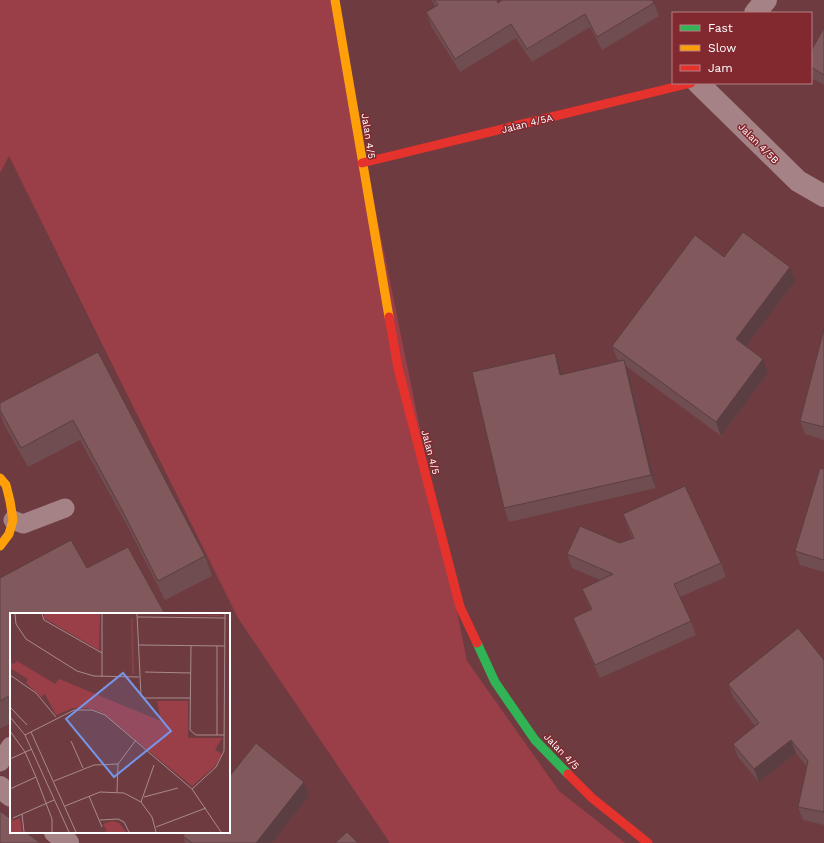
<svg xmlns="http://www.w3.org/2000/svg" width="824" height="843" font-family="'Work Sans',sans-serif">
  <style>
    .green { fill: #9a3f47 }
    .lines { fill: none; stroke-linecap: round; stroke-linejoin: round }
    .lane { stroke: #a48285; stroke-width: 19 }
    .street { stroke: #a48285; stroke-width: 22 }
    .fast { stroke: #30b455; stroke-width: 9 }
    .slow { stroke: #ff9f0a; stroke-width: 9 }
    .jam { stroke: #e5322d; stroke-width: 9 }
    .wall { fill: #6f4d50 }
    .shaded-wall { fill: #5a3e41 }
    .building { fill: #81595d; stroke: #5a3e41 }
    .labels { text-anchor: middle; stroke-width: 3; stroke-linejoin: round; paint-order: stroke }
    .street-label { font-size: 10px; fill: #fff; stroke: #82282f }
    .inset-river { fill: none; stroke: #824246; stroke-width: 2 }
    .inset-road { fill: none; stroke: #a88a8c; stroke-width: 1 }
    .view { fill: #7795e8; fill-opacity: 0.15; stroke: #7795e8; stroke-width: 2 }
    .inset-edge { fill: none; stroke: #fff; stroke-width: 2 }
  </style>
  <rect width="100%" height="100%" fill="#6e3c40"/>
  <path class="green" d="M0 0H333L467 661 559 791 625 843H390L238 618 9 156 0 173Z"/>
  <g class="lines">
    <path class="lane" d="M13 520 23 524 65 508
      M0 762 11 746"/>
    <path class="street" d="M755 13 766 0
      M698 83 798 181 824 196
      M0 787 11 796
      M55 832 68 843"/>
    <path class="fast" d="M477 643 495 682 535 740 568 774"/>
    <path class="slow" d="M335 0 389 317
      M0 478 6 485 10 501 13 520 9 534 0 546"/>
    <path class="jam" d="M362 163 691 83
      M389 317 398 368 460 607 477 643
      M568 774 592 798 648 843"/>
  </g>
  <path class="wall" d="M432 0H497L498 3H654L659 16 602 50 590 27 532 62 516 38 460 72 431 26 426 12 435 7Z
    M824 28V85L811 78V51Z
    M724 257 795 281 746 346 768 373 721 436 626 366 629 374 656 488 509 522 504 508 560 367 562 375 620 361 617 359 612 346Z
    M824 329V440L805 434 800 421Z
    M98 352 205 556 212 576 165 600 129 529 80 440 28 467 4 424 0 413V403Z
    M824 469V572L800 565 795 551Z
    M623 514 721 563 726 577 680 597 691 621 696 635 600 678 578 631 573 618 591 610 582 589 600 580 572 568 567 554 620 543 632 538 628 528Z
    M0 578 11 614V723L0 729Z
    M824 660V825L803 820 798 807 807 767 796 753 759 782 738 757 733 744 755 726 733 697 728 684Z
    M309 796 272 843H185L183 836Z"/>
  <path class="shaded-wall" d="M790 267 795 281 741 353 736 339Z
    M555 353 560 367 565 389 560 375Z
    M763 359 768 373 721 436 716 422Z
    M624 360 629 374 656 488 651 475Z
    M791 740 796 753 759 782 754 769Z
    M304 782 309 796 272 843H256Z"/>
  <path class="building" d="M434 0H497L498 3 502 0H652L654 3 597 37 585 14 527 49 511 24 455 59 426 12 438 5Z
    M824 28V75L811 67V51Z
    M743 232 790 267 736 339 763 359 716 422 612 346 695 235 724 257Z
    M824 329V427L800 421Z
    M98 352 205 556 158 581 122 510 73 420 21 448 0 410V403Z
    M555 353 560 375 624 360 651 475 504 508 472 372Z
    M820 468 824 469V560L795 551Z
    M685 486 721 563 674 584 691 621 595 665 573 618 592 609 582 589 613 574 567 554 580 526 620 543 634 538 623 514Z
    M71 540 87 568 128 547 165 614H11V695L0 701V578Z
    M798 628 824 660V812L798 807 808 761 791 740 754 769 733 744 759 723 728 684Z
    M256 743 304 782 256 843H192L183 836 186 832H229V777Z
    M0 811 11 819V832H26L40 843H0Z
    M347 832 358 843H335Z"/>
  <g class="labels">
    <g class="street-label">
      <text transform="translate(527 123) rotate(-14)" y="4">Jalan 4/5A</text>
      <text transform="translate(369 136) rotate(81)" y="4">Jalan 4/5</text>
      <text transform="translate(759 143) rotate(45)" y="4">Jalan 4/5B</text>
      <text transform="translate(431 452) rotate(75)" y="4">Jalan 4/5</text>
      <text transform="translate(562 751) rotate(46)" y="4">Jalan 4/5</text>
    </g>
  </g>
  <g transform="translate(10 613)">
    <rect width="220" height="220" fill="#6e3c40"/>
    <path d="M34 1H90L89 37 34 5ZM132 2H210L212 3 156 2ZM7 48 45 71 49 66 151 108 147 88H178V125H212L205 137 212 141 205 153 182 173 91 99 78 95H63L46 102 35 81 31 84 16 70 18 66 0 55V49L4 51ZM0 202 3 208 10 205 12 219H0ZM102 208 109 210 116 219H94L97 218 93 211Z" fill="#9a3f47"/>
    <path class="inset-river" d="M122 5 123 61"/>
    <path class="inset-road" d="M5 1 6 11 16 26 67 58 84 63 129 64M32 1 34 7 92 40M127 1 131 83 135 85H181M127 4 215 5M128 32 215 33M181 33 180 117 186 122H214M135 59 181 60M0 62 26 80 46 104M92 64V1M0 94 17 112M0 104 15 122 59 219M0 118 15 139 26 164 42 206V219M21 119 66 219M15 122 64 97H82L95 102 182 176 211 219M207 122V33M61 128 73 155M0 146 22 136M44 168 84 152 108 151M0 176 26 164M182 176 206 154 214 138 215 1M107 179 108 151 126 127M79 183 92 214M134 184 168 175M131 189 144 152M55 193 90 179 114 180 131 189 142 204 146 219M12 201 14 219M3 205 44 187M90 207 108 206 114 209 119 219M146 214 196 195"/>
    <path class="view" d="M113 60 161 118 104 164 56 106Z"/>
    <rect width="220" height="220" class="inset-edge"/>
  </g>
  <rect x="672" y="12" width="140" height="72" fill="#82282f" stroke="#b47e82"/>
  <rect x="680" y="25" width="20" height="6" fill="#30b455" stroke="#b47e82"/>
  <text x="708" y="32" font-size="12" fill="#ffffff">Fast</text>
  <rect x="680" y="45" width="20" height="6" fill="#ff9f0a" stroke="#b47e82"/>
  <text x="708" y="52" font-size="12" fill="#ffffff">Slow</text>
  <rect x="680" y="65" width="20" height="6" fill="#e5322d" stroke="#b47e82"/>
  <text x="708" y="72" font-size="12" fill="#ffffff">Jam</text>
</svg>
